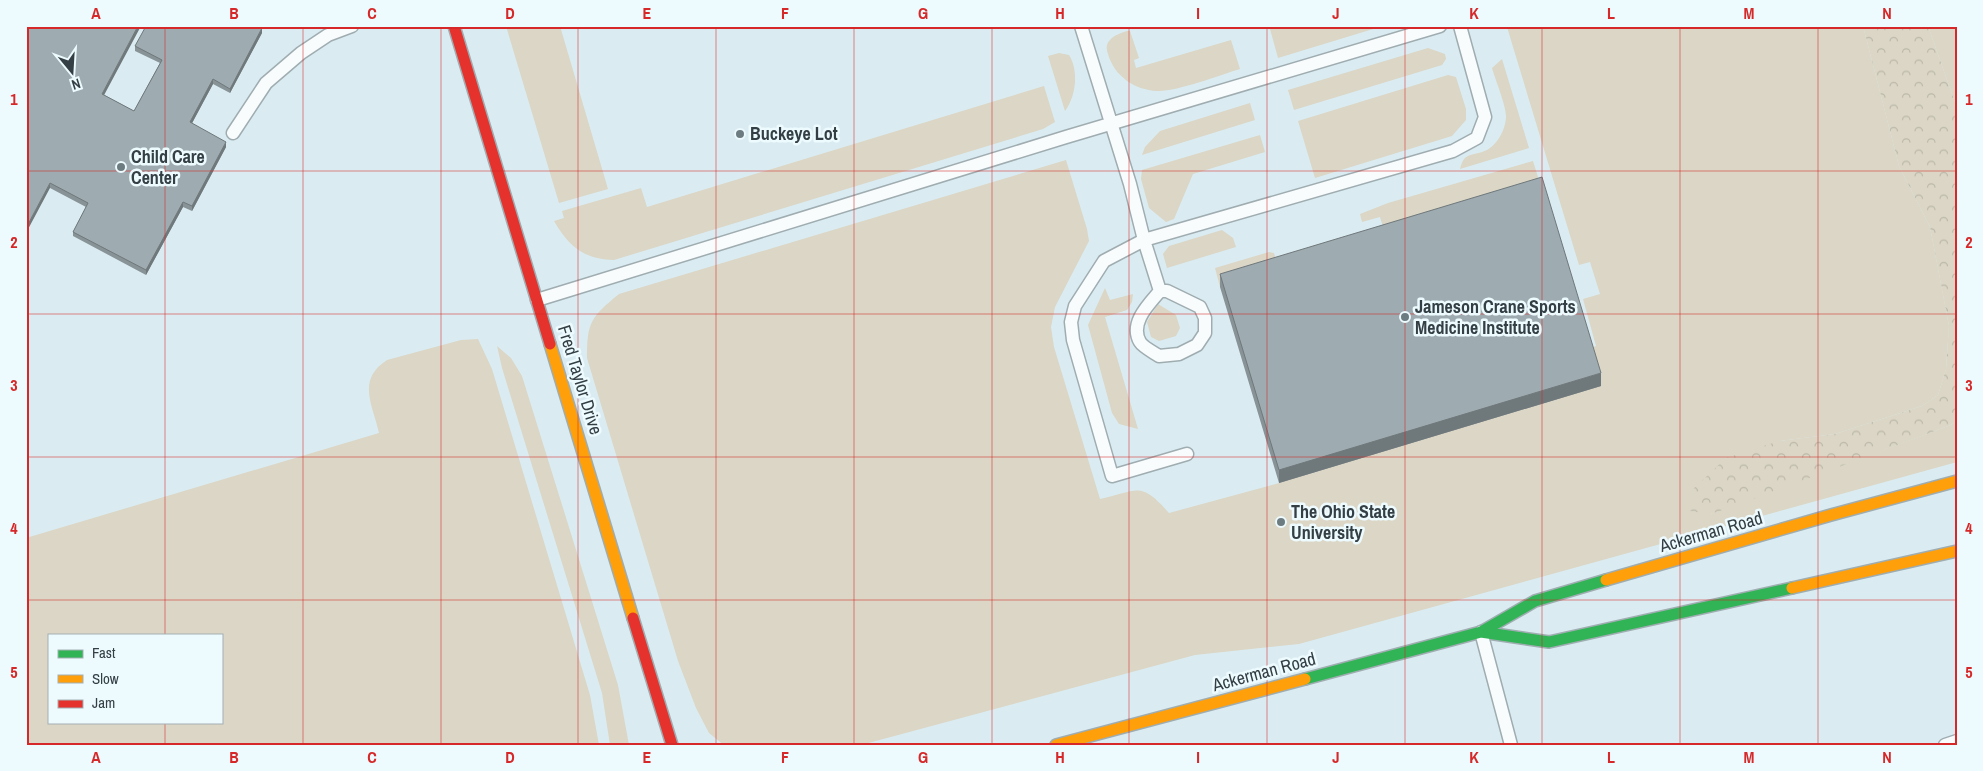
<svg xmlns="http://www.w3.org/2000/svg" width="1983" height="771" font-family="'Archivo Narrow',sans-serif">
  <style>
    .grass { fill: #dbd6c5; fill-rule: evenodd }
    .forest { fill: url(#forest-crowns) }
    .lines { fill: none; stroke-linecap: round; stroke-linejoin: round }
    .lane-casing { stroke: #9fadb1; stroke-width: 15 }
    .fast-casing { stroke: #9fadb1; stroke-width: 14 }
    .slow-casing { stroke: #9fadb1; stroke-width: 14 }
    .jam-casing { stroke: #9fadb1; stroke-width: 14 }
    .lane { stroke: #f9fcfd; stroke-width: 12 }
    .fast { stroke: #30b455; stroke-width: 11 }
    .slow { stroke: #ff9f0a; stroke-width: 11 }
    .jam { stroke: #e5322d; stroke-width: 11 }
    .wall { fill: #889397 }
    .shaded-wall { fill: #6f787b }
    .building { fill: #9eabb0; stroke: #6f787b }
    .grid { fill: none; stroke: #d62828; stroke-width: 1; stroke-opacity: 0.55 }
    .poi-dot { fill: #6d7c81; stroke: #edfafe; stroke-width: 2 }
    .labels { text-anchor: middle; stroke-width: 5; stroke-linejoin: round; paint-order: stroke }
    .poi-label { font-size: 18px; font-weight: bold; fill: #333f44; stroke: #edfafe; text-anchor: start }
    .street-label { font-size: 18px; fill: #333f44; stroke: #edfafe }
    .neatline { fill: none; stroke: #d62828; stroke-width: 2 }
    .grid-label { font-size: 16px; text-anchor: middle; font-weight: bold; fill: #d62828 }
  </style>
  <defs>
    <pattern id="forest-crowns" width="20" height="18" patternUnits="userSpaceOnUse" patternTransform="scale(1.25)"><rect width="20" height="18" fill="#dbd6c5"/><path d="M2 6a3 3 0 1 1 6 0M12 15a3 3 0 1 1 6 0" fill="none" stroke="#bcb9aa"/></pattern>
  </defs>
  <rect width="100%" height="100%" fill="#daecf2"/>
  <path class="grass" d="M506 26H560L608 189 559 203Z
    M1279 26H1383L1278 58 1270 29Z
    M1863 26 1899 166 1930 227 1949 326 1946 369 1938 395 1922 406 1835 434 1779 441 1710 514 1951 425 1957 420V462L1299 644 1195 655 861 745H724L709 733 696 708 678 661 587 358C587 322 591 317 619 294L1066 160 1087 229 1089 241 1055 307 1051 327 1054 347 1100 499C1138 491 1140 480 1169 513L1279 483 1596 346 1583 299 1600 294 1590 262 1579 265 1507 27Z
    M1928 26H1957V108Z
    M1127 31H1130L1139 58 1134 60 1136 68 1231 40 1240 69C1220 75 1176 92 1157 91 1135 90 1114 76 1108 54 1106 49 1106 44 1110 40 1114 35 1121 33 1127 31Z
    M1428 48 1445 54 1446 59 1442 65 1294 110 1288 90Z
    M1059 53 1069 55C1079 71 1076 96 1065 111L1048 56Z
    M1502 59 1529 148 1460 169C1464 154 1468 156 1482 152 1496 148 1506 130 1506 116 1506 105 1495 79 1492 68Z
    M1448 75 1456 77 1466 109V120L1452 136 1315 178 1298 121Z
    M1044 86 1055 122 1043 129 614 260C584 259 569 247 554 221L564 218 562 211 641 188 647 207Z
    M1250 103 1255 120 1142 155 1145 147 1160 131Z
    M1260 135 1265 152 1193 174 1174 219 1166 222 1149 208 1141 179 1142 170Z
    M1533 161 1542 190 1386 237 1380 217 1362 222 1360 214 1388 203Z
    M1222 230 1233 238 1236 247 1167 268 1163 254 1169 246Z
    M1269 252 1274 253 1279 269 1220 287 1215 268Z
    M1105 288 1110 300 1133 294 1132 302 1127 310 1105 317 1138 429 1119 424 1112 413 1088 325Z
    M1158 304 1176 315 1180 328 1176 336 1159 341 1151 337 1147 322Z
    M478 339 492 369 590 695 599 745H26V538L379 433C373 405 356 380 387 360L461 340ZM49 635H221V722H49Z
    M497 346 511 358 522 376 618 685 629 745H610L602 693 502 368Z"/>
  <path class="forest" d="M1863 26H1928L1957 108V420L1951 425 1729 508 1710 514 1690 511 1691 491 1726 458 1779 441 1835 434 1922 406 1938 395 1946 369 1949 326 1930 227 1899 166Z"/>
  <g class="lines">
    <defs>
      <path id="lane" d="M1081 26 1130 184 1144 240 1160 291
        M233 133 266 83 301 53 328 35 352 26
        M1160 291H1167L1200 307 1205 318V333L1197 345 1179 354 1159 356C1153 352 1143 347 1140 342 1129 323 1149 304 1160 291Z
        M537 300 1066 137 1440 26
        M1187 454 1112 476 1073 340 1071 322 1075 306 1104 261 1144 240 1453 151 1477 138 1485 117 1460 26
        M1481 632 1511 745
        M1945 745 1957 741"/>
      <path id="fast" d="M1481 632 1549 642 1792 588
        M1305 679 1481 632 1535 601 1606 580"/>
      <path id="slow" d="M550 344 633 618
        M1606 580 1831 515 1957 481
        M1792 588 1957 551
        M1056 745 1305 679"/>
      <path id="jam" d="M454 26 550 344
        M633 618 672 745"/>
    </defs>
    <use href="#lane" class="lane-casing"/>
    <use href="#fast" class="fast-casing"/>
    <use href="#slow" class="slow-casing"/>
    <use href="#jam" class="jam-casing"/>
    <use href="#lane" class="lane"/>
    <use href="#fast" class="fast"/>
    <use href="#slow" class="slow"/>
    <use href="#jam" class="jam"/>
  </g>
  <path class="wall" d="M26 26 104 95 134 111 160 63 135 51V46L262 33 230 93 213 84 192 123 226 147 192 211 183 207 146 275 73 236V232L86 207 50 188Z
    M1220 274 1601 386 1279 483 1220 287Z"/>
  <path class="shaded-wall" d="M138 26H141L102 99V94Z
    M262 28V33L230 93V89Z
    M213 79V84L190 127V122Z
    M226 142V147L192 211V206Z
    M50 183V188L26 233V228Z
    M183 202V207L146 275V270Z
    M1601 373V386L1279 483V470Z"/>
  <path class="building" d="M26 26H138L102 94 134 111 162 60 135 46 146 26H259L262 28 230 89 213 79 190 122 226 142 192 206 183 202 146 270 73 232 88 203 50 183 26 228Z
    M1542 177 1601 373 1279 470 1220 274Z"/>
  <path class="grid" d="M165 26V635M303 26V745M441 26V745M578 26V745M716 26V745M854 26V745M992 26V745M1129 26V745M1267 26V745M1405 26V745M1542 26V745M1680 26V745M1818 26V745M26 171H1957M26 314H1957M26 457H1957M26 600H1957M165 722V745"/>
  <g class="poi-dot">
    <circle cx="740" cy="134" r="5"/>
    <circle cx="121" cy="167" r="5"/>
    <circle cx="1405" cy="317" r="5"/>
    <circle cx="1281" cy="522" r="5"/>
  </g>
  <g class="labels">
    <g class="poi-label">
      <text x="750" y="140">Buckeye Lot</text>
      <text x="131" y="163">Child Care<tspan x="131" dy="21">Center</tspan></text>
      <text x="1415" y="313">Jameson Crane Sports<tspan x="1415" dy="21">Medicine Institute</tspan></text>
      <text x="1291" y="518">The Ohio State<tspan x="1291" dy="21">University</tspan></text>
    </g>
    <g class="street-label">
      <text transform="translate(580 380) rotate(73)" y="6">Fred Taylor Drive</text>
      <text transform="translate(1711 532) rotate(-16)" y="6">Ackerman Road</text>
      <text transform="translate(1264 672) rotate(-15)" y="6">Ackerman Road</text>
    </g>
  </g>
  <rect width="1983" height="771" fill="none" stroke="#edfafe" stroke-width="55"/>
  <rect x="48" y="634" width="175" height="90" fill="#edfafe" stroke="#a3afb4"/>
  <rect x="58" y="650" width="25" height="8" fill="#30b455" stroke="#a3afb4"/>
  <text x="92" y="658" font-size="15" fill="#333f44">Fast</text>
  <rect x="58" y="675" width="25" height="8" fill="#ff9f0a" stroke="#a3afb4"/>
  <text x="92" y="684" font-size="15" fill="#333f44">Slow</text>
  <rect x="58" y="700" width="25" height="8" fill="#e5322d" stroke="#a3afb4"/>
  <text x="92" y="708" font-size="15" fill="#333f44">Jam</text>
  <g transform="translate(72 72) rotate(162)" stroke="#edfafe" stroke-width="4" paint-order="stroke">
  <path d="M0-4L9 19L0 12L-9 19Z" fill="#333f44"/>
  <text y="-8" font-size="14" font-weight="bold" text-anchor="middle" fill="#333f44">N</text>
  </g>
  <rect x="28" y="28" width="1928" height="716" class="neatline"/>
  <g class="grid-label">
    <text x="96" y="19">A</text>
    <text x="234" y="19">B</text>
    <text x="372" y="19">C</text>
    <text x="510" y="19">D</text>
    <text x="647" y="19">E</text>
    <text x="785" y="19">F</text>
    <text x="923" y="19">G</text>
    <text x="1060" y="19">H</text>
    <text x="1198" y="19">I</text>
    <text x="1336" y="19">J</text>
    <text x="1474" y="19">K</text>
    <text x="1611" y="19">L</text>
    <text x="1749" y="19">M</text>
    <text x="1887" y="19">N</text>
    <text x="14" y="105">1</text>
    <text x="1969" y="105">1</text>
    <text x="14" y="248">2</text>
    <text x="1969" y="248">2</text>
    <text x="14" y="391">3</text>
    <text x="1969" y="391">3</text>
    <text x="14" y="534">4</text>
    <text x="1969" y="534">4</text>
    <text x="14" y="678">5</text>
    <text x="1969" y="678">5</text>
    <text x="96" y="763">A</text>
    <text x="234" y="763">B</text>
    <text x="372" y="763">C</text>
    <text x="510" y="763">D</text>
    <text x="647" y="763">E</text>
    <text x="785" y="763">F</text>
    <text x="923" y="763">G</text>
    <text x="1060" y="763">H</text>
    <text x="1198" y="763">I</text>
    <text x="1336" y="763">J</text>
    <text x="1474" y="763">K</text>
    <text x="1611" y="763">L</text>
    <text x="1749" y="763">M</text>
    <text x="1887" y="763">N</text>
  </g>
</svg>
